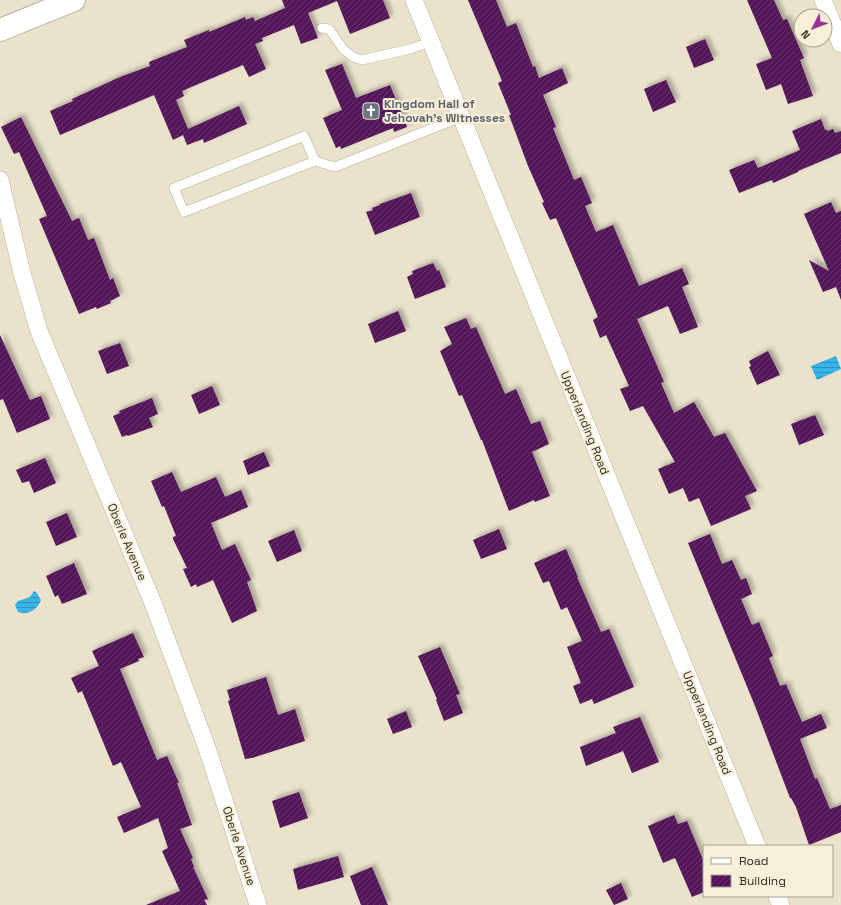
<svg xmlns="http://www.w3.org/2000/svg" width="841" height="905" font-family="'Space Grotesk',sans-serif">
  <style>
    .water { fill: url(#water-rules) }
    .building { fill: url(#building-hatch); filter: url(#shadow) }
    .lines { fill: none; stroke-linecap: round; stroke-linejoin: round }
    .lane-casing { stroke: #b8b19a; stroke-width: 10 }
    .street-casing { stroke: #b8b19a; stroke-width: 18 }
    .secondary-casing { stroke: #b8b19a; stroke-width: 24 }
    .lane { stroke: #fff; stroke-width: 9 }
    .street { stroke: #fff; stroke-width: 17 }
    .secondary { stroke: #fff; stroke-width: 22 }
    .labels { text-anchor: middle; stroke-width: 4; stroke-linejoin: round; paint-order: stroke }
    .worship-label { font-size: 12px; font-weight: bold; fill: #5b616d; stroke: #f7efd8; text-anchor: start }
    .street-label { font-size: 12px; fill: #2e2b22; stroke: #f7efd8 }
  </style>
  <defs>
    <pattern id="water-rules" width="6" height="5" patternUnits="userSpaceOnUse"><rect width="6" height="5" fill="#37b5e8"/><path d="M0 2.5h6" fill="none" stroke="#2f93bc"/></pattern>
    <pattern id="building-hatch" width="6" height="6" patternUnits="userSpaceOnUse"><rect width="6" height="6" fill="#531358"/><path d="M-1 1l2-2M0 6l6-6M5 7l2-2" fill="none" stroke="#69356c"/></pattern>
    <filter id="shadow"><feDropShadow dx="3.5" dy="-3.5" stdDeviation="2" flood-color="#0004"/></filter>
  </defs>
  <rect width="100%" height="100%" fill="#eae2cb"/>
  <path class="water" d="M836 356 841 369 817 380 811 366Z
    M34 591 36 592 41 600C38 609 28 616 18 612L15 605 18 601 30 597Z"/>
  <path class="building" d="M282 0H383L390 18 350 34 337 1 308 13 318 38 301 44 294 25 262 38 263 41 255 44 266 69 249 77 243 65 182 91 184 96 176 100 188 129 239 106 247 124 204 143 203 139 187 145 183 135 173 140 154 95 60 135 50 111 73 101 72 99 120 77 150 66 149 62 187 47 184 40 209 30V32L245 17 246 20 253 17 255 21 285 8Z
    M468 0H496L507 27 516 23 533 67 535 66 539 78 562 68 568 83 543 95 556 127 553 128 574 180 581 177 592 203 585 206 596 232 613 225 639 286 682 268 689 284 682 287 698 327 680 334 668 306 637 319 664 382 661 383 674 413 694 402 714 437 725 433 757 491 745 496 751 509 711 526 699 498 689 502 683 488 669 494 658 469 675 462 643 406 630 411 620 389 629 386 606 335 600 338 593 320 598 317 556 218 550 220 542 203 544 202 528 166 509 115H511L498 83 502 81Z
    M747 0H774L783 20 787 19 804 58 800 60 813 96 788 104 781 84 766 90 756 64 772 58Z
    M705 39 714 60 694 68 686 47Z
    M342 64 356 98 390 85 407 127 394 132 393 128 341 149 340 146 336 148 323 118 342 110 325 70Z
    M666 80 676 102 653 112 644 89Z
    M21 117 72 221 79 218 88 240 94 238 110 280 113 278 120 296 110 301 111 303 97 309 96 307 79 314 39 219 47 216 19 152 14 154 1 127Z
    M821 119 825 130 826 129 827 131 833 129 835 133 841 131V153L798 171V172L773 183 772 180 739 193 729 170 754 160 758 168 800 150 792 131Z
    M411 193 420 217 375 235 366 212 373 210 372 208 380 205V204Z
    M831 202 836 213 841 211V300L836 287 823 292 809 260 829 271 804 214Z
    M433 263 437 271 439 270 446 287 415 299 407 277 413 274 412 271Z
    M398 311 406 331 375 343 368 324Z
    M466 318 471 329 476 327 505 394 516 389 531 424 540 421 549 444 532 452 550 496 535 502 534 500 509 511 482 440H481L462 395 459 396 440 351 452 344 444 327Z
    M0 335 30 400 41 396 50 419 17 433 3 399 0 400Z
    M120 343 129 366 107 374 98 351Z
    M768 351 780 375 757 385 749 367 751 366 749 361Z
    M212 386 220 405 199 414 191 395Z
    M152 398 158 414 149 418 153 427 128 436 127 435 122 437 113 416 120 413 119 411Z
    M815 415 824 435 799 445 791 424Z
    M264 452 270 466 248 475 243 461Z
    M45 458 56 483 34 493 29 481 22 483 16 470Z
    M172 472 181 492 216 477 225 497 241 490 248 507 211 523 222 550 235 544 251 580 247 582 257 611 232 623 213 580 197 587 196 584 191 587 183 569 187 568 173 539V537L176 536 164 506 162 507 151 481Z
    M67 513 77 537 56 546 46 522Z
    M499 529 507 549 481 559 473 540Z
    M294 530 302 551 277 562 268 541Z
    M710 534 722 564 732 560 741 580 746 578 752 594 741 599 752 625 759 622 773 656 769 658 780 686 786 684 802 722 821 714 827 728 800 739 815 779 817 778 830 809 841 805V832L809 845 796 807 791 798H790L755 706 688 543Z
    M566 549 578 577H577L601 632 609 629 634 687 594 704 592 699 580 704 573 686 581 683 567 647 582 641 567 607 561 610 549 581 543 583 534 563Z
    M74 563 87 594 62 604 58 595 55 597 46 576Z
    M133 633 144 657 138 659 139 661 120 669 157 760 167 756 179 783H177L192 825 180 829 193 858 191 859 194 867H193L208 899 204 900 207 905H146L180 891 162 851 168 848 158 818 124 833 117 817 141 807 121 762 113 766 82 691 78 693 71 678 99 666 92 651Z
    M440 647 460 694 456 695 463 713 444 721 436 700 437 699 418 656Z
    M266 677 278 715 295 709 305 741 252 758 245 759 228 701 230 700 227 690Z
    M406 711 412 727 393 734 387 719Z
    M640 717 659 762 632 773 623 751 586 766 580 747 616 733 613 727Z
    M299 792 308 818 280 828 272 801Z
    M674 815 678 824 687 821 704 862V892L692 897 675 858 663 863 648 826Z
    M338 856 344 877 298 890 293 869Z
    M372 867 388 905H361L350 876Z
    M621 883 628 899 614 905 606 890Z"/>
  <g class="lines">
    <defs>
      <path id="lane" d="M322 28 329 29 344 50 353 57 362 60 410 49 431 42
        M315 161 304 136 174 188 184 212 315 161 335 167 461 117"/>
      <path id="street" d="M414 0 757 846
        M823 0 841 44
        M0 180 22 273 39 331 153 603 207 748 258 905
        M777 896 781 905"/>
      <path id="secondary" d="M0 30 74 0"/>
    </defs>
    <use href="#lane" class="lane-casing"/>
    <use href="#street" class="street-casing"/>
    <use href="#secondary" class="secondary-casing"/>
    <use href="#lane" class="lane"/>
    <use href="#street" class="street"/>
    <use href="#secondary" class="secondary"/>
  </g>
  <defs>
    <symbol id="church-square" viewBox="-11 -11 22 22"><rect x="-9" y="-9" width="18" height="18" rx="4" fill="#6b7280" stroke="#f7efd8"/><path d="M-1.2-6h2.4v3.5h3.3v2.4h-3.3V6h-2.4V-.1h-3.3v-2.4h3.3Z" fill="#fff"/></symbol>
  </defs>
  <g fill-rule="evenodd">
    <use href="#church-square" x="361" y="101" width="20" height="20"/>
  </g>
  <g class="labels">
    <g class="worship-label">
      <text x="384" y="108">Kingdom Hall of<tspan x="384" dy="14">Jehovah’s Witnesses</tspan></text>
    </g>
    <g class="street-label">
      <text transform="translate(585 423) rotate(68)" y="4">Upperlanding Road</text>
      <text transform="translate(127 542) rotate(67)" y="4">Oberle Avenue</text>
      <text transform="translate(707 723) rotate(68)" y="4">Upperlanding Road</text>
      <text transform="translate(239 846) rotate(72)" y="4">Oberle Avenue</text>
    </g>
  </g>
  <rect x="703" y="845" width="130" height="52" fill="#f7efd8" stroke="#a7a18f"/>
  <rect x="711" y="858" width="20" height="6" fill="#ffffff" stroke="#a7a18f"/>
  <text x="739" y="865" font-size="12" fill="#2e2b22">Road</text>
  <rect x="711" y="875" width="20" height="12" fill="url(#building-hatch)" stroke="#a7a18f"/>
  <text x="739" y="885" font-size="12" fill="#2e2b22">Building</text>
  <g transform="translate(813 28) rotate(228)"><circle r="19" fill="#f7efd8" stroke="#a7a18f"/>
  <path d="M0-3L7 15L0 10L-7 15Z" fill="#9b3295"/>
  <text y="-6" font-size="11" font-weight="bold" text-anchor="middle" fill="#2e2b22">N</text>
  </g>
</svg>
